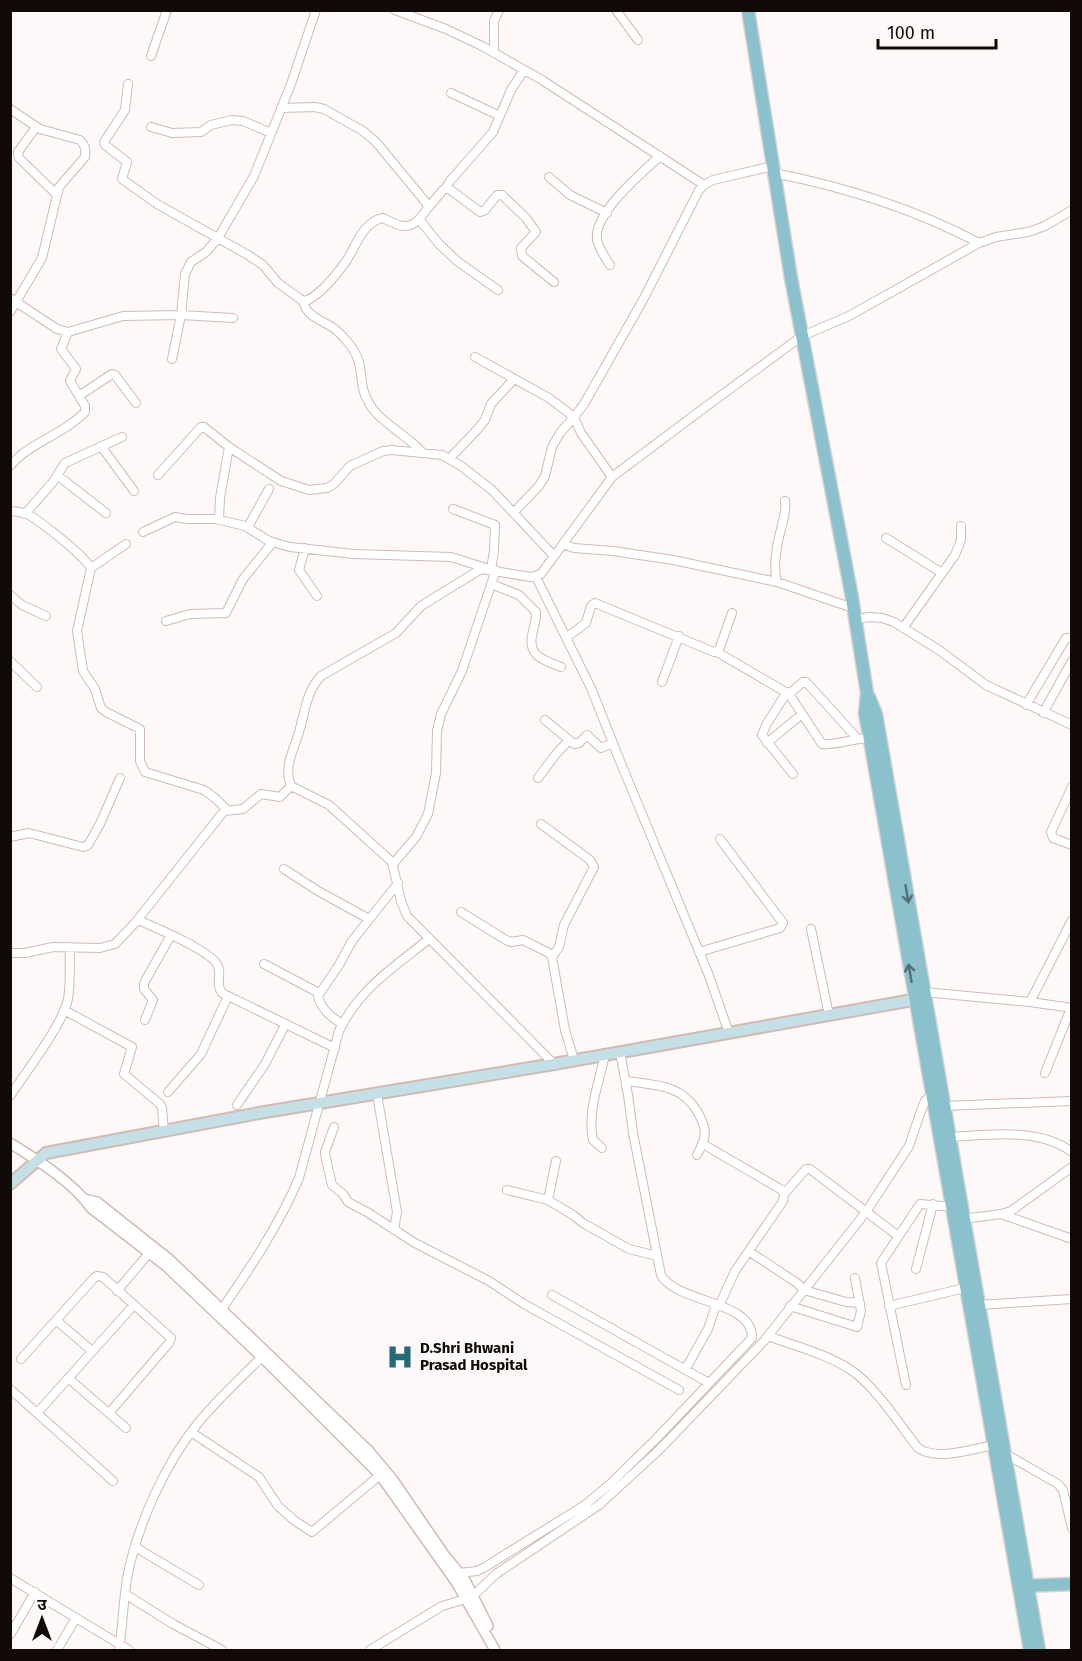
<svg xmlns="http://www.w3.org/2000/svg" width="1082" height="1661" font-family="'Fira Sans','Noto Sans Devanagari',sans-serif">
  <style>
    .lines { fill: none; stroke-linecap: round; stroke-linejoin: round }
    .minor-casing { stroke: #d0bbb4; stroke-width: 10 }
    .tertiary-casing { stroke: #d0bbb4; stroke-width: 12 }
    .secondary-casing { stroke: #d0bbb4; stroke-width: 14 }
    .primary-casing { stroke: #d4d3d3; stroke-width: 15 }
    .minor { stroke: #fff; stroke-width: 8 }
    .tertiary { stroke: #fff; stroke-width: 9 }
    .secondary { stroke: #c4e0e6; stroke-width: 10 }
    .primary { stroke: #8ac1cc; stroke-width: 12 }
    .oneway { stroke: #546f74 }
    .labels { text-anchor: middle; stroke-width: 6; stroke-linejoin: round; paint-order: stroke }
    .poi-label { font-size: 15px; font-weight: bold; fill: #110a08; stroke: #fef9f8; text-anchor: start }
  </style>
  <rect width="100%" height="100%" fill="#fef9f8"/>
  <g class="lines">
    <defs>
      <path id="minor" d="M395 10 446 29 482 46 542 80 704 185
        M616 10 638 40
        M494 53V21L499 10
        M151 56 167 10
        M128 84 125 110 104 142 105 145 127 162 122 179 157 204 248 255 263 265 278 283 303 301 308 300C323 292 337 274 347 260 356 245 364 221 383 218 397 225 408 232 420 218 424 213 427 211 428 205L376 142 363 131 324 109 315 107 281 108
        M451 93 500 116
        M10 109 40 129 80 140C85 145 86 149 85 157L59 187 42 258 10 312
        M36 127 18 152 19 158 56 194
        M151 127 172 133 201 132 211 125 232 120 243 121 271 133
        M774 173C845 187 915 209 979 243
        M549 177 570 195 607 213
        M445 189 450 181 493 132 511 90 524 70
        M428 208 443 190 448 188 480 212 485 210 497 195H502L526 218 536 232 521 248 522 256 554 282
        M419 219 439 244 457 261 498 290
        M610 265C605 257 599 249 597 240 593 213 642 173 660 156
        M10 298 57 329 68 332 123 316 181 315 233 318
        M303 301C306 316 321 320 332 327 338 331 341 335 346 340 369 366 355 380 369 403 378 421 408 436 423 453
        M475 357 549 398 574 417 560 433 552 447 545 476 539 486 514 512
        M172 359 181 315 185 274 191 262 206 252 218 238 254 176 291 84 316 10
        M79 396 112 374 115 375 136 403
        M101 446 134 491
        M450 458 476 431 485 420 491 404 514 379
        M10 466C30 442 63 435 85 412V406L70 381 76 369 61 349 68 332
        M57 475 106 513
        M158 475 201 427H204L229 447 281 481 309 490 327 488 334 484 350 466 383 451 392 450 442 455 461 466 492 490 554 556
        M612 477 581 433 574 417 584 404 643 300 699 190 704 185 713 180 773 166
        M453 509 495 525 494 551 491 569
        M10 511C17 512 23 512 29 515 44 524 82 554 91 568L77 631 83 671 95 689 101 708 106 712 140 729V761L145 772 204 790 215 798 227 810
        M25 514 53 482 65 463 122 437
        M219 519 220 498 229 447
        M248 527 269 489
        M143 532 175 517 188 519H216L245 526 269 541 290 547 354 554 451 557 486 568
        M886 538 942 573
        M563 544 574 548 613 551 673 560 777 582 853 608
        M305 548 299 570 317 596
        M91 568 126 544
        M536 577 591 688 622 766 708 973 729 1033
        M777 582C773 567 777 544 781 529 783 519 787 511 785 501
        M491 584 519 595 536 612C537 619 534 624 533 631 526 656 543 660 561 667
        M10 595 22 605 46 616
        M855 619 870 617 882 618 894 622 939 650 986 685 1072 725
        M166 621 190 614 226 613 243 579 273 542
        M903 628 955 555 961 540V526
        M567 637 586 623 591 606 595 603 714 652 719 650 732 613
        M717 652 789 694 822 744C831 746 857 738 869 738
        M10 661 37 687
        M662 682 679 636
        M787 692 766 725 762 735 793 774
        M789 694 803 682H806L857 738
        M1026 705 1066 638H1072
        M1043 713 1072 661
        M545 720 574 744 579 743 587 735 601 748 613 743
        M767 743 802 714
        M538 778 556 754 569 740
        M1072 787 1051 832 1053 838 1072 845
        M541 824 590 860 594 867 564 925 559 947 552 957
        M10 837 29 833 83 847 88 845 100 824 120 778
        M393 864 416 837 428 814 436 773 437 731 441 714 462 671 496 570
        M284 869 318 891 369 919
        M461 912 506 940 511 942 523 940 549 953 552 957 565 1030 574 1060
        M138 920C154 927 212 951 218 966 222 975 215 984 222 993L335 1048
        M811 929 829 1015
        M699 952 780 928 783 923 720 839
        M10 953H25L53 947 100 948 115 944 135 923 224 811 243 809 261 794 280 797 291 786
        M264 964 319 993
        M924 992 1030 1002 1072 1008
        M1030 1002 1072 920
        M64 1010 132 1047 124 1074 160 1104 162 1108 164 1132
        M145 1020 153 1000 144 989V983L171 935
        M342 1024C331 1017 321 1009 318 996L339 965 352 941 398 883
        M554 1064 407 916 401 901 392 862 329 805 291 786C283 767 294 750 299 732 305 712 306 692 321 676L396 633 421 606 481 569 531 577 541 574 612 477 704 408 802 336 849 316 979 243 996 237 1028 232 1045 226 1072 210
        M1045 1073 1071 1008
        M626 1081C654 1085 681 1084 697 1111 708 1130 707 1136 697 1155
        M168 1092 201 1054 228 996
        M377 1094 397 1212 394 1230
        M10 1096C26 1072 63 1024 68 999 71 982 69 963 70 947
        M237 1105 265 1064 285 1025
        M944 1106 1072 1101
        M334 1127 325 1152 326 1159 332 1185 343 1194 348 1202 367 1212 415 1243 489 1281 524 1304 679 1390
        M949 1137C988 1135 1039 1127 1072 1152
        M703 1144 782 1190 784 1194 783 1201 735 1271 719 1306
        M602 1148 593 1140C587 1113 599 1082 605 1055
        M507 1190 548 1200 573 1215 583 1223 629 1249 657 1256
        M784 1194 806 1169H810L898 1236
        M548 1200 556 1161
        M1001 1214 1072 1239
        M963 1219 1001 1214 1011 1211 1072 1167
        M750 1252 797 1283 804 1290 846 1302 860 1303
        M916 1269 933 1204
        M117 1291 149 1253
        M552 1295 709 1383
        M978 1305 1072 1299
        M790 1306 857 1327 861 1311 855 1278
        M889 1306 969 1287
        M222 1309C251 1267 279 1225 299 1178L339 1031C359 989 394 967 429 939
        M56 1320 92 1351
        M768 1336C795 1346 827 1354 851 1370 875 1386 900 1425 918 1448 936 1461 973 1449 994 1445
        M21 1359 94 1278 97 1276 103 1277 171 1338 169 1343 110 1412
        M685 1370 708 1329 716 1305
        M68 1378 126 1428
        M906 1385 881 1263 920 1204 952 1207
        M10 1389 113 1481
        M38 1412 133 1306
        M191 1432 259 1477 278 1506 295 1521 312 1532 380 1475
        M1004 1453 1058 1484 1063 1490 1072 1528
        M135 1547 199 1585
        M459 1573 477 1571 485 1567 585 1505 610 1484 656 1439 752 1338C753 1300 678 1304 661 1275L633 1133 628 1095 620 1052
        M10 1578 129 1650
        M125 1594 173 1624 222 1650
        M473 1596 496 1574 599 1505 659 1450 764 1341 866 1212 909 1146 921 1111 925 1101 933 1093
        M10 1635 35 1592
        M57 1650 76 1618
        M119 1650C123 1625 123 1599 128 1573 139 1522 165 1464 198 1423 218 1399 240 1378 262 1357
        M370 1650 442 1606 466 1599"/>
      <path id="tertiary" d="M10 1143C37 1160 73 1182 91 1208L166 1266 265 1360 380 1475 456 1582 495 1650
        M84 1199 97 1202 170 1260 368 1450 393 1480 445 1556 465 1580 488 1626"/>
      <path id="secondary" d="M10 1184 46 1153 259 1113 554 1064 924 998"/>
      <path id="primary" d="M748 10 791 278 851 592 867 693 865 714 868 729 1030 1650
        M869 697 876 714 1039 1650
        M1020 1586 1072 1584"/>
    </defs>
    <use href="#minor" class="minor-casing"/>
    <use href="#tertiary" class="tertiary-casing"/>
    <use href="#secondary" class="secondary-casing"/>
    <use href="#primary" class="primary-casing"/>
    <use href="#minor" class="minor"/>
    <use href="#tertiary" class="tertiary"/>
    <use href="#secondary" class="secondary"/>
    <use href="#primary" class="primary"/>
  </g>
  <defs><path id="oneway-shaft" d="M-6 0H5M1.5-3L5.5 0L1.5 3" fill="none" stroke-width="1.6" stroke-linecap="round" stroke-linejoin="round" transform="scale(1.5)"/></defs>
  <g class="oneway">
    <use href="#oneway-shaft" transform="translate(907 894) rotate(80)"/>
    <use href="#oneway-shaft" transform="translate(910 973) rotate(-100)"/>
  </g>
  <defs>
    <symbol id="hospital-bare" viewBox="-9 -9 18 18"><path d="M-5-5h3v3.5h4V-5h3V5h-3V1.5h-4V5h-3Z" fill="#256b7a" stroke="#fef9f8" stroke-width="2.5" paint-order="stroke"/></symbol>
  </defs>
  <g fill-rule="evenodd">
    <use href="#hospital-bare" x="381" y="1338" width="38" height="38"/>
  </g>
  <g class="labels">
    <g class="poi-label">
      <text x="420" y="1353">D.Shri Bhwani<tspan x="420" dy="17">Prasad Hospital</tspan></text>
    </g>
  </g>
  <rect width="1082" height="1661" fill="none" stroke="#110a08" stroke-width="24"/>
  <g transform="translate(42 1619)" stroke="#fef9f8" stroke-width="4.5" paint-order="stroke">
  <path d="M0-4.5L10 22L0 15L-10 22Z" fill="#110a08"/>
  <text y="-9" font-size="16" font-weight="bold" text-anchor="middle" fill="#110a08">उ</text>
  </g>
  <path d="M878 39v9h118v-9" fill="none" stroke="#110a08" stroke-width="3"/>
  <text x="887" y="39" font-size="18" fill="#110a08" stroke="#fef9f8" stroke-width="4.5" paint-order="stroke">100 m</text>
</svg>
